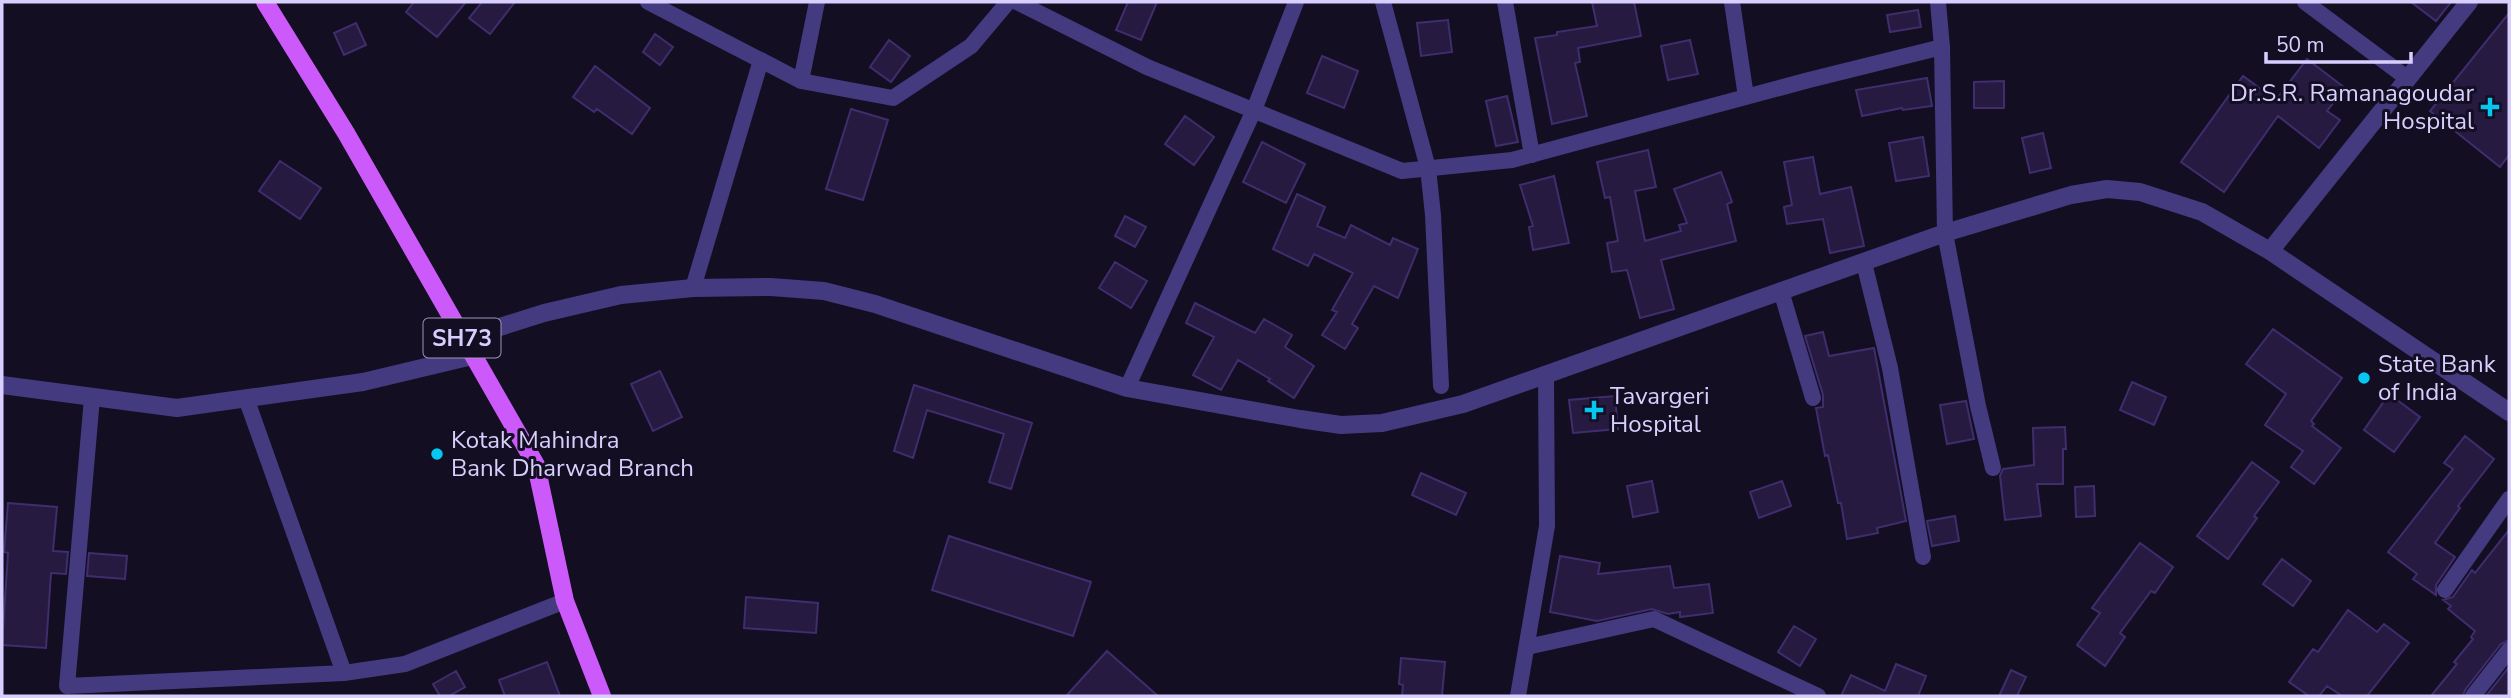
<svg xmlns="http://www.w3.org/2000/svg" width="2511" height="698" font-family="'Nunito Sans',sans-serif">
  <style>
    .building { fill: #261a41; stroke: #3f2d6d; stroke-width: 2 }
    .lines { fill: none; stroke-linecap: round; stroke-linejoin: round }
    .minor { stroke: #433a7f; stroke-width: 16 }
    .tertiary { stroke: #433a7f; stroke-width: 18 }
    .primary { stroke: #cc5afa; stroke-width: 18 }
    .poi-dot { fill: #07c6f2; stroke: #130e21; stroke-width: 2.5 }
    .labels { text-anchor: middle; stroke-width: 6; stroke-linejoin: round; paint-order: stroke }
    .shield { fill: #130e21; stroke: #9e95bc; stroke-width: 2 }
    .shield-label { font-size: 23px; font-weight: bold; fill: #d9cffe }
    .poi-label { font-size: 24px; fill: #d9cffe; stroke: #130e21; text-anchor: start }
  </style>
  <rect width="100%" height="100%" fill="#130e21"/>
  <path class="building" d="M414 2H466L437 37 406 12Z
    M482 2H515L490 34 469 18Z
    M1128 2H1157L1141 40 1116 30Z
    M1592 2H1634L1641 36 1578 48 1580 62 1575 63 1587 116 1552 124 1535 38 1557 35V32L1597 26Z
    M2411 2H2451L2436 21Z
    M1918 10 1921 27 1890 32 1887 15Z
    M2509 13V155L2500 167 2430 111Z
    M1448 20 1452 52 1421 56 1417 23Z
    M356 23 366 45 344 55 334 33Z
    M655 34 673 47 660 65 643 52Z
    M889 40 910 56 891 82 870 67Z
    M1690 40 1698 74 1668 80 1661 46Z
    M1322 56 1358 71 1344 108 1307 93Z
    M2307 59 2345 88 2327 111 2340 120 2319 148 2278 116 2224 192 2181 162 2243 76 2276 100Z
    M595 66 650 108 632 134 597 109 594 112 573 97Z
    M1927 78 1932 106 1903 110 1902 108 1862 116 1856 90Z
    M2004 81V108H1974V82Z
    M1507 96 1518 142 1496 146 1486 101Z
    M851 109 888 120 863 200 826 189Z
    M1185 116 1214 137 1194 165 1165 144Z
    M2043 133 2051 168 2030 173 2022 138Z
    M1923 137 1929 176 1896 181 1889 143Z
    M1262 142 1305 164 1286 203 1243 182Z
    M1648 150 1656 187 1635 191 1645 241 1681 231 1679 225 1687 223 1674 189 1721 172 1732 202 1727 204 1736 241 1661 260 1674 309 1640 318 1627 270 1612 272 1607 243 1618 241 1610 197 1605 198 1597 162Z
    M1813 157 1820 194 1851 187 1864 246 1830 253 1823 219 1787 224 1784 207 1792 205 1784 162Z
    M280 161 321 188 300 219 259 191Z
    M1554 176 1569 243 1533 250 1529 227 1533 226 1520 185Z
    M1297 194 1325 207 1317 226 1345 238 1351 225 1390 245 1393 238 1418 249 1398 298 1374 286 1352 324 1358 328 1345 349 1322 335 1337 312 1332 310 1353 273 1314 254 1308 266 1273 249Z
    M1125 216 1146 227 1135 247 1115 236Z
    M1115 262 1147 281 1131 308 1099 288Z
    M1195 303 1255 333 1264 319 1292 335 1285 347 1314 366 1294 398 1268 381 1270 379 1238 360 1221 390 1193 375 1214 337 1186 323Z
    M2273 329 2342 378 2311 421 2314 424 2312 426 2341 448 2314 484 2291 467 2303 451 2265 425 2286 394 2246 364Z
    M1823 332 1829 356 1874 348 1906 521 1877 528 1878 533 1847 539 1841 503H1838L1828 455 1825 456 1816 408 1823 407V395L1805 336Z
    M660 371 682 417 653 431 631 384Z
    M2132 382 2166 397 2154 425 2120 410Z
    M914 385 1032 423 1011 489 989 482 1004 434 927 410 913 458 894 451Z
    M2389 394 2420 417 2394 452 2364 430Z
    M1615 396 1618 429 1573 433 1569 400Z
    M1966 401 1974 439 1947 444 1940 405Z
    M2065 427 2066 449H2063V484H2037L2041 516 2005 520 2000 476 2003 469 2034 465 2033 428Z
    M2465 436 2494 459 2458 506 2460 508 2435 543 2455 557 2436 585V595L2413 579 2417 574 2388 552 2453 469 2444 463Z
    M2252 462 2279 482 2254 516 2257 518 2228 559 2197 536Z
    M1421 473 1466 493 1456 515 1412 495Z
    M1652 481 1658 512 1633 517 1627 486Z
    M1782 481 1791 506 1759 518 1750 492Z
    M2094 486 2095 516 2076 517 2075 487Z
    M8 503 57 507 53 551 68 552 66 574 51 573 46 648 2 645 8 553 4 552Z
    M1955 516 1959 541 1932 546 1927 521Z
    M2509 530V640L2501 644 2465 690 2463 696H2431L2457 664 2454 662 2473 639 2471 637 2475 631 2448 609 2451 606 2443 600 2453 597 2472 570 2475 573Z
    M949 536 1091 582 1073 636 932 590Z
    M2140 543 2173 567 2155 593 2151 591 2120 633 2125 637 2105 666 2077 645 2100 613 2092 608Z
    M89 553 127 556 125 579 87 576Z
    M1560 556 1600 563 1598 574 1670 566 1674 588 1709 584 1713 613 1680 617V612L1668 614 1652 609 1597 621 1550 612Z
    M2282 559 2311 581 2293 606 2263 584Z
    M746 597 818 603 816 633 744 628Z
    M2348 610 2377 632 2384 624 2409 643 2367 696H2342L2327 686 2319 696H2309L2289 682 2313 649 2318 652Z
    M1794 626 1816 639 1800 666 1778 652Z
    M1107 651 1158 696H1066Z
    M1401 658 1445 662 1442 696H1402L1403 685 1399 684Z
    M547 662 560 696H505L499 680Z
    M1896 664 1926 676 1918 696H1841L1851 675 1885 691Z
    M2509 667V696H2486Z
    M2011 670 2026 677 2017 696H1999Z
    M456 671 465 687 449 696H440L433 684Z"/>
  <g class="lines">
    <path class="minor" d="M648 2 801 81 893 98 971 46 1008 2
      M1017 2 1147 67 1402 171 1512 160 1809 80 1942 47
      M1383 2 1428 168 1433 215 1441 386
      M1505 2 1532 155
      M1732 2 1746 97
      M1938 2 1942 47 1945 233 1978 406 1993 468
      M2305 2 2407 78
      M801 81 817 2
      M1864 263 1890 368 1923 557
      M693 288 761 60
      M1781 291 1813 398
      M1127 388 1254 110 1296 2
      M92 398 67 686 344 673 405 664 565 601
      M246 398 344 673
      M2445 590 2509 499
      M1527 647 1654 619 1818 696
      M1518 696 1547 526 1546 376
      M2473 696 2509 650"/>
    <path class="tertiary" d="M2270 251 2469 2
      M462 339 544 313 621 295 693 288 771 287 824 291 875 304 1127 388 1300 419 1341 425 1382 423 1463 404 1945 233 2071 195 2107 189 2140 192 2202 212 2270 251 2509 412
      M2 385 177 408 363 382 472 356"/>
    <path class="primary" d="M265 2 346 133 536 465 565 601 602 696"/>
  </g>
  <g class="poi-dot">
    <path d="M2486.5 96.5h7v7h7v7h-7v7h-7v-7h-7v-7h7z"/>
    <circle cx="2364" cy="378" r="7"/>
    <path d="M1590.5 399.5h7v7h7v7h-7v7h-7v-7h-7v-7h7z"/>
    <circle cx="437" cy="454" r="7"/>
  </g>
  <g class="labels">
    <rect class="shield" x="423.5" y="318.5" width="77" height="39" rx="5"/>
    <g class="shield-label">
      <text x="462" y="346">SH73</text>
    </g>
    <g class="poi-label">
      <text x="2474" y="101" text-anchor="end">Dr.S.R. Ramanagoudar<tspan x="2474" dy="28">Hospital</tspan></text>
      <text x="2378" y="372">State Bank<tspan x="2378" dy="28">of India</tspan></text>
      <text x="1610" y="404">Tavargeri<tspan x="1610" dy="28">Hospital</tspan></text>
      <text x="451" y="448">Kotak Mahindra<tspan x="451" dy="28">Bank Dharwad Branch</tspan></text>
    </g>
  </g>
  <rect width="2511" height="698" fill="none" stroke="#d9cffe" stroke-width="7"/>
  <path d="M2266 52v10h145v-10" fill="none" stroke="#d9cffe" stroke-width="3.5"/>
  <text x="2276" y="52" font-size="21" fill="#d9cffe" stroke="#130e21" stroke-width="5" paint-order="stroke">50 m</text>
</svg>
